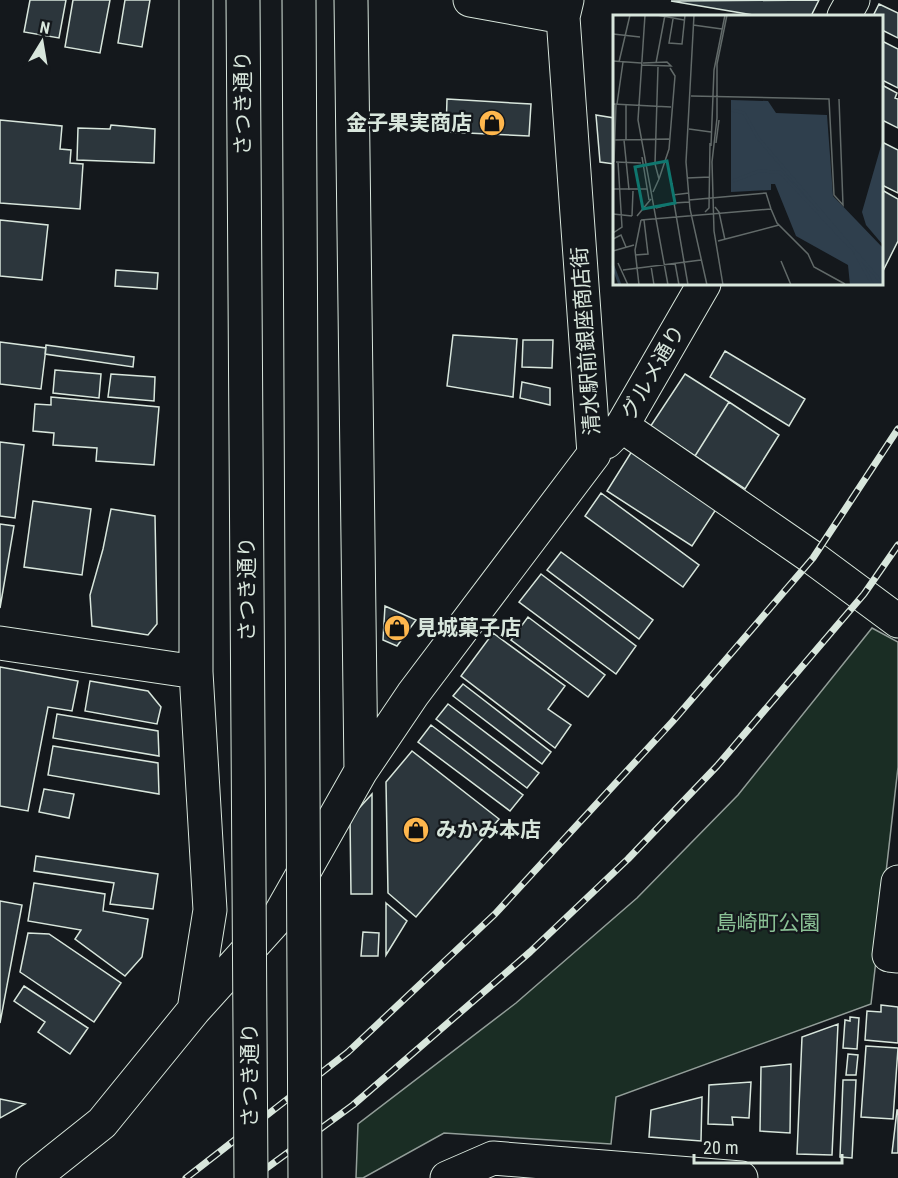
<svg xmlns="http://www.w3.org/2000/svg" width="898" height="1178" font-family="'Roboto Condensed','Noto Sans JP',sans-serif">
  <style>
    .green { fill: #1a2d24; stroke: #939e99; stroke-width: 1.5 }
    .building { fill: #2c363c; stroke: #d8e6dc; stroke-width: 1.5 }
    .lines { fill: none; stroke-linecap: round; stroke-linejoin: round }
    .street-casing { stroke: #d8e6dc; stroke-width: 35 }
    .street { stroke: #14181c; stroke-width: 33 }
    .rail-casing { stroke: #d8e6dc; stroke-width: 7 }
    .rail { stroke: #14181c; stroke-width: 4.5; stroke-dasharray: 14; stroke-linecap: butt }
    .highway-bridge-casing { stroke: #d8e6dc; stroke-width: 35; stroke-linecap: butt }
    .highway-bridge { stroke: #14181c; stroke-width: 33 }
    .labels { text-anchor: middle; stroke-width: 4.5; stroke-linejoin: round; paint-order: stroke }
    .street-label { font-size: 21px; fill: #d8e6dc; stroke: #14181c }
    .poi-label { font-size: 21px; font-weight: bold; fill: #d8e6dc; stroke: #14181c; text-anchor: start }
    .park-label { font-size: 21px; fill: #8ac095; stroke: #14181c }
    .inset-river { fill: none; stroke: #2f3f4d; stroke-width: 3 }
    .inset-road { fill: none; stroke: #626a69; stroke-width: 1.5 }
    .view { fill: #0f766e; fill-opacity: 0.15; stroke: #0f766e; stroke-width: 3 }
    .inset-edge { fill: none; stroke: #d8e6dc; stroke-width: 3 }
  </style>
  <rect width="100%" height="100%" fill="#14181c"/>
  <path class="green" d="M872 628 898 642V767L871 1004 616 1097 611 1144 444 1133 363 1178H356L358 1124 516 1003 637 898 738 795Z"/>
  <path class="building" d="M30 0H66L59 38 24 32Z
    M73 0H110L100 53 65 47Z
    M125 0H150L142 47 118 43Z
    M819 0 811 16H759L671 1Z
    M879 4 898 13V38L882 30V16H873Z
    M882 41 898 49V88L882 80Z
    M882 85 897 93 895 98 898 99V128L882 120Z
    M447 99 531 104 529 136 446 132Z
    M596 115 614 118V164L600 162Z
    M0 120 62 126 60 149 71 150 70 163 83 164 80 209 0 203Z
    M111 125 155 129 154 163 77 160 78 128 110 129Z
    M882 142 898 150V193L882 185Z
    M882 190 898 199V241L882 273Z
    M0 220 48 225 42 280 0 276Z
    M116 270 158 273 157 289 115 286Z
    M453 335 517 339 513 397 447 386Z
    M523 340H553L552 368 522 367Z
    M0 342 46 348 41 389 0 384Z
    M46 345 134 357 133 367 45 354Z
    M725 351 805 399 789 426 710 377Z
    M55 370 101 374 99 398 53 393Z
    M111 374 155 377 154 401 108 397Z
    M685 374 729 402 695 456 650 427Z
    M522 382 550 388V405L520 398Z
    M51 397 159 407 154 465 96 461 97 448 53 445 54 433 33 431 35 404 51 405Z
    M729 402 779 435 745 489 695 456Z
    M0 442 24 445 15 518 0 516Z
    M637 443 724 497 692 546 607 491Z
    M601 493 699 565 683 587 585 516Z
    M33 501 91 509 82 575 24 567Z
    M111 509 155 516 157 624 148 635 92 626 90 595 103 549Z
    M0 524 14 526 0 608Z
    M561 552 653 620 639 639 547 570Z
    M541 574 636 646 616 674 519 602Z
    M385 606 416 620 397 646 383 640Z
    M528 617 605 675 588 697 511 640Z
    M493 633 565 686 548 709 571 725 555 748 461 676Z
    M0 667 78 681 72 711 48 707 28 811 0 806Z
    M90 681 148 691 161 707 157 724 85 711Z
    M463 684 551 752 542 764 453 696Z
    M448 704 539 773 527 788 436 719Z
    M57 714 158 731 159 756 53 738Z
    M431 725 523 795 510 811 418 742Z
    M53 746 158 763 159 794 48 775Z
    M412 751 499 819 416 917 388 893 386 782Z
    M44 789 74 794 69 818 39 812Z
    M372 794V894H351L350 818Z
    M36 856 158 874 153 909 110 904 114 883 34 871Z
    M34 883 105 894 103 911 148 919 142 957 125 976 75 939 81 930 28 921Z
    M0 901 22 905 0 1023Z
    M386 903 407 921 386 955Z
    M363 932 379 933 378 956H361Z
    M28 933 49 934 121 983 94 1022 20 972Z
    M24 986 88 1028 70 1054 38 1032 45 1022 14 1001Z
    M881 1005 898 1007V1043L865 1040 867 1011 881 1012Z
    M850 1017 859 1018 857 1049 843 1048 845 1020 850 1021Z
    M838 1024 832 1155 797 1154 802 1037Z
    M866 1046 898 1048 893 1119 861 1117Z
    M848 1054 858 1055 856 1075H846Z
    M791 1064 790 1133 760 1131 761 1067Z
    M843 1080H856L852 1158 840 1157Z
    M751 1082 749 1118 732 1117 733 1125 708 1124 709 1085Z
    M702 1097 701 1141 649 1137 651 1110Z
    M0 1099 25 1104 0 1118Z
    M897 1110H898V1153H892Z"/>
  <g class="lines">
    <defs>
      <path id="street" d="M351 0 361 771
        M470 0 563 17
        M844 16 853 0
        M622 426 813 558 898 621
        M606 442 622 426 704 284
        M0 643 196 672
        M898 882 889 955 898 956
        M194 1010 210 910 196 672V0
        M33 1178 102 1123 194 1010 279 916 361 771 413 694 594 454 563 17 567 0
        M447 1178 493 1158 741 1178"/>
    </defs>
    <use href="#street" class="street-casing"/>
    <use href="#street" class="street"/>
    <defs>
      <path id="rail" d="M186 1178 348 1052 495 914 673 721 813 558 898 429
        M253 1178 353 1105 530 952 628 859 717 766 864 594 898 545"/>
    </defs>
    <use href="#rail" class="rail-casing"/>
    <use href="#rail" class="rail"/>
    <defs>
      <path id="highway-bridge" d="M243 0 251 1178
        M299 0 305 1178"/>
    </defs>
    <use href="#highway-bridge" class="highway-bridge-casing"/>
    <use href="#highway-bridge" class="highway-bridge"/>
  </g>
  <defs>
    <symbol id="shop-disc" viewBox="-11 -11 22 22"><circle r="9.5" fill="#ffb74d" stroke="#14181c"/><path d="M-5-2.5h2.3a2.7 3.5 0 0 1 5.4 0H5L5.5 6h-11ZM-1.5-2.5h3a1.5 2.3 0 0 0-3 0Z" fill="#111"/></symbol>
  </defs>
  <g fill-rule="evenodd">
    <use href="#shop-disc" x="477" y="108" width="30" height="30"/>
    <use href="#shop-disc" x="382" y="613" width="30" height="30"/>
    <use href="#shop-disc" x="401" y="815" width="30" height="30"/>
  </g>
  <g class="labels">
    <g class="street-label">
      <text transform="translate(243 103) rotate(-90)" y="7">さつき通り</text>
      <text transform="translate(586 341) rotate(-94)" y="7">清水駅前銀座商店街</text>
      <text transform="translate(653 372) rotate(-60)" y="7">グルメ通り</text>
      <text transform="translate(247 589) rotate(-90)" y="7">さつき通り</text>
      <text transform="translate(250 1075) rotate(-90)" y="7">さつき通り</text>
    </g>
    <g class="poi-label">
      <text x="472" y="130" text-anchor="end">金子果実商店</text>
      <text x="416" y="635">見城菓子店</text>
      <text x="436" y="837">みかみ本店</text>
    </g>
    <g class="park-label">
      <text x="768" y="930">島崎町公園</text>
    </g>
  </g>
  <g transform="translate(613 15)">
    <rect width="270" height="270" fill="#14181c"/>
    <path d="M118 85 155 86 163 98 214 100 220 181 270 233V270H237L235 250 183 221 162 169H158V175L118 177ZM270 124V230L253 210 249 197Z" fill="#2f3f4d"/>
    <path class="inset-river" d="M119 95 131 98 145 123 270 269M120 166 146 156 167 157 237 232M242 238 260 270M0 251 7 270"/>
    <path class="inset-road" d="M32 0 25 105 55 270M44 0 71 5M81 0 73 147 77 194 94 270M60 4 56 28 69 29 72 0M80 10 109 14M0 19 27 22M0 46 28 48M6 47 17 0M43 48 52 0M28 50 58 51 54 47 30 48M78 81 216 84 221 180 230 190 226 84M0 89 58 92M4 89 10 47M76 114 98 117M0 125 56 124M11 125 16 175M13 125V89M103 128 106 105M98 131 101 55 112 0M29 142 36 185M1 147 3 89M3 147 28 148M74 163 97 162M46 164 56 134 62 61 57 53M59 168 60 180 76 178M0 174H34M40 177 46 164 42 149 45 52M76 185 153 178 158 194M102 192 106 197 112 225M43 193 61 188M92 197 96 193 97 128M0 199 19 201M19 201 20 176M24 201 38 184M28 205 158 194 164 208 195 239 201 252 232 269M0 218 9 212 5 147M0 224 8 220 13 232M105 226 166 210M0 236 21 230M22 240 35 239 31 205M168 246 178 270M5 248 15 270M62 248 66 270M38 251 41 270M10 255 88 245M26 270 22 235 28 205M75 270 61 188 76 187M110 270 101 216 99 147 104 103V49L114 0"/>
    <path class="view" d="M54 146 62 188 30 194 22 152Z"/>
    <rect width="270" height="270" class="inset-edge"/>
  </g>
  <g transform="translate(42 42) rotate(11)" stroke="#14181c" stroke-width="4.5" paint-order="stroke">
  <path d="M0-4.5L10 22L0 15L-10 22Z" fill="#d8e6dc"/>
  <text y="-9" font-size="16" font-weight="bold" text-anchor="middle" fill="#d8e6dc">N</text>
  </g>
  <path d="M694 1154v9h148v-9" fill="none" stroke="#d8e6dc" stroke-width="3"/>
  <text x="703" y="1154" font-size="18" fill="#d8e6dc" stroke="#14181c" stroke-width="4.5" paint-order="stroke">20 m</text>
</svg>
